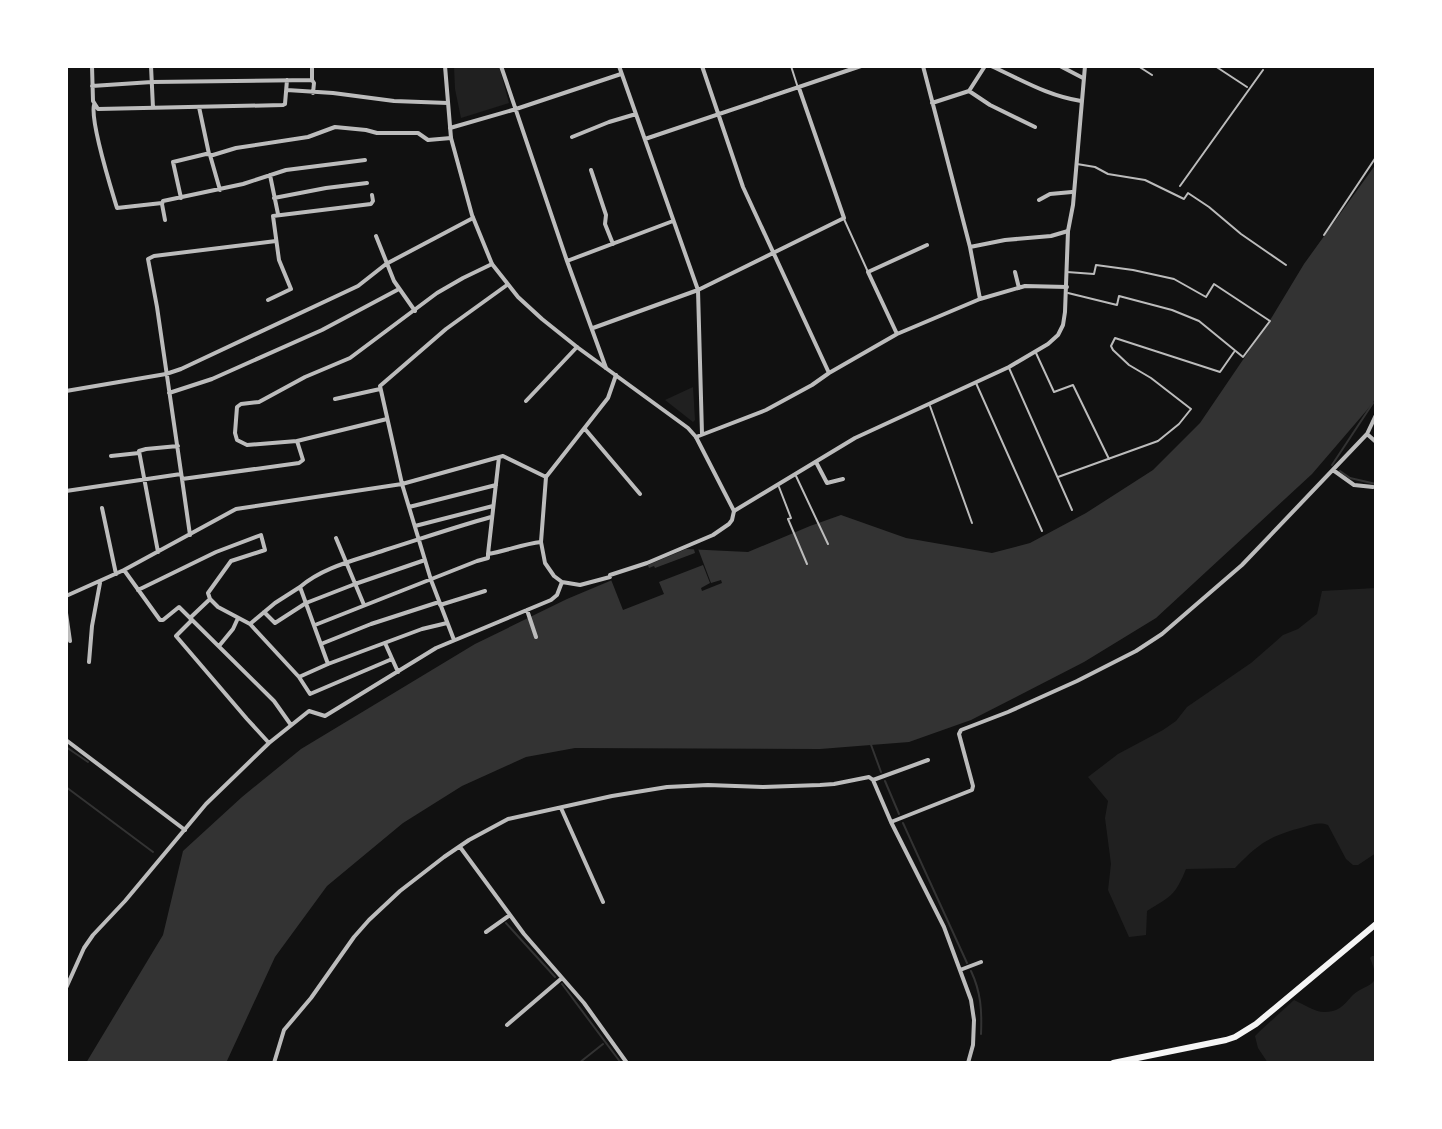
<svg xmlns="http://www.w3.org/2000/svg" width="1442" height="1129" font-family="Cabin,sans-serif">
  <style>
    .green { fill: #202020 }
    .water { fill: #333 }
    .pier { fill: #111 }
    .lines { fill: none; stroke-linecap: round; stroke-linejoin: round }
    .stream { stroke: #333; stroke-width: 2 }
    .service { stroke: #bcbcbc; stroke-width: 2 }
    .minor { stroke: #bcbcbc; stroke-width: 4 }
    .tertiary { stroke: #bcbcbc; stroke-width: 4 }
    .trunk { stroke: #f5f5f5; stroke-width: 6 }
  </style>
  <rect width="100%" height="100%" fill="#111"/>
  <path class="green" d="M454 66H499L509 103 461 118 455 89Z
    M693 387 695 420 693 422 665 400Z
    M1376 588V853L1358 865H1353L1346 859 1328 825C1319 822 1314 824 1304 827 1270 836 1260 842 1235 868L1186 869C1175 896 1171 896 1147 911L1146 935 1129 937 1108 890 1111 864 1105 818 1108 801 1088 777 1118 754 1163 730 1176 721 1187 707 1251 663 1283 635 1298 629 1317 614 1322 591Z
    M1372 956H1376V1063H1268L1258 1048 1255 1036 1260 1031 1294 1000C1303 1004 1315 1012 1324 1012 1338 1012 1343 1006 1351 997 1365 981 1384 991 1370 958Z"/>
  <path class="water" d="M1376 164V396L1373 403 1312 474 1156 618 1084 662 971 720 909 742 820 749 575 748 526 757 462 786 403 823 327 886 275 957 226 1063H86L163 935 183 851 242 797 301 749 475 644 567 599 686 549 748 552 810 526 841 515 906 538 992 553 1030 543 1086 513 1153 470 1200 423 1272 317 1304 264Z"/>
  <path class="pier" d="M695 545 697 546 711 583 721 580 722 583 702 591 701 588 710 583 703 565 659 582 664 594 623 610 610 577 647 563 649 568 654 566 655 568 695 553 693 546Z"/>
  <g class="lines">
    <path class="stream" d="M1332 465 1373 403
      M1340 471 1350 478 1376 484
      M870 742 881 772
      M66 747 88 762
      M885 781 899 814
      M66 787 153 852
      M903 823 967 963
      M506 923 555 977
      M971 971C981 992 982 1011 981 1034
      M562 984 621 1063
      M579 1063 603 1044"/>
    <path class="service" d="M791 66 798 88
      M1138 66 1152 75
      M1215 66 1247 87
      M1077 164 1095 167 1108 174 1145 180 1184 199 1188 193 1209 207 1241 234 1286 265
      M1180 186 1263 70
      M844 219 868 272
      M1324 235 1376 157
      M1067 272 1094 274 1096 265 1133 270 1174 279 1206 297 1214 284 1270 321 1243 357 1199 321 1172 310 1119 296 1117 305 1068 293
      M1036 353 1054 392 1073 385 1109 459
      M1009 368 1072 510
      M976 383 1042 531
      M930 406 972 523
      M796 476 828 544
      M1058 477 1158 441 1179 424 1191 409 1151 378 1129 365 1113 350 1111 346 1115 338 1220 372 1234 352
      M779 487 791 518 788 519 807 564"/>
    <path class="minor" d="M92 66 93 101 98 109 283 105 285 104 287 80
      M151 66 153 108
      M312 66V80
      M501 66 567 261 606 368
      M619 66 698 290 702 434
      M702 66 743 187 829 373
      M923 66 970 247 980 299
      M991 66C1022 80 1048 96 1081 101
      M1060 66 1083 78
      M92 86 152 82 312 80 314 83 313 93
      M287 90 333 93 394 101 448 103
      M969 91 990 105 1035 127
      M932 103 969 91 985 66
      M94 105C90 122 111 188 117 208L162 203
      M199 107 209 154
      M450 128 516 109 621 74
      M572 137 609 122 636 114
      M645 139 861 66
      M210 155 220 190
      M591 170 606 215 605 224 613 244
      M270 175 278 214
      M181 198 173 162 206 154 213 155 236 148 308 137 335 127 366 130 377 133H418L428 140 451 138
      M274 198 326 188 367 183
      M1039 200 1050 194 1072 192
      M165 220 162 204 163 201 243 184 286 170 365 160
      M376 236 394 281 415 311
      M276 241 154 256 148 259 157 307 182 479 299 463 303 460 297 441
      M970 247 1005 240 1051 236 1068 231
      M567 261 673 221
      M1015 272 1019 288
      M268 300 291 289 279 260 273 216 371 204 373 201 372 195
      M593 328 698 290 844 218 799 88
      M897 334 868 272 927 245
      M616 375 608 398 546 477 541 542 545 563 554 576 562 582 580 585 610 577V575L647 563 713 535 729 524 732 520 734 511
      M66 391 166 374 181 369 358 286 386 264 473 218
      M169 393 212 379 322 330 399 289
      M335 399 380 389
      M526 401 577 347
      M1376 415 1367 434 1376 442
      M387 419 297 441 247 445 237 440 235 433 237 407 241 404 259 402 305 377 350 358 437 293 463 278 492 264
      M585 429 640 494
      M696 437 766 410 812 385 829 373 897 334 980 299 1025 286 1067 287
      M111 456 139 453
      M499 457 488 554C506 551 523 544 541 542
      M816 462 827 483 843 479
      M1333 470 1354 485 1373 487
      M182 479 190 535
      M66 491 181 474
      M409 507 496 485
      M102 508 116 574
      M415 526 493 506
      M336 538 364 605
      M158 552 139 451 146 449 178 446
      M124 570 236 509 402 484 503 456 546 477
      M300 587C323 567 356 560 385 550 420 539 455 527 491 517
      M138 590 216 552 261 535 265 550 231 561 208 593 210 599
      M66 596 124 570 160 620H163L179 607 274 701 291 725
      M440 605 485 591
      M527 610 536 637
      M264 612 275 623 306 603 355 584 425 560
      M66 613 70 641
      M190 618 210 599 218 607 250 624 299 677 310 694 392 659
      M192 620 176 636 247 719 269 743
      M250 624 275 603 300 587 328 664
      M315 625 477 561 488 558V554
      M454 640 431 580 402 484 380 386 446 329 507 285
      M385 643 398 672
      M321 644 371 624 439 602
      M219 646 233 629 238 618
      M89 662 92 626 100 583
      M299 677 328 664 422 629 447 623
      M66 740 185 830
      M873 780 928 760
      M561 808 603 902
      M460 847 524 934 584 1003 627 1063
      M486 932 510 915
      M960 970 981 962
      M66 988 84 948 93 935 125 901 206 804 269 743 309 711 325 716 436 648 551 600 557 595 562 582
      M507 1025 562 978
      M274 1063 284 1030 311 998 354 937 369 920 400 891 444 857 469 840 508 819 612 796 667 787 708 785 763 787 820 785 834 784 869 777 873 780 891 822
      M968 1063 973 1045 974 1020 971 1000 944 927 891 822 972 790 973 786 959 734 961 730 1008 712 1077 681 1136 651 1162 634 1242 565 1367 434"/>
    <path class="tertiary" d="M445 66 451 138 472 215 492 264 518 297 542 319 577 347 688 428 696 437 734 511 855 438 1009 367 1048 344 1058 335 1063 325 1065 312 1068 231 1073 205 1085 66"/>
    <path class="trunk" d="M1113 1063 1226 1040 1235 1037 1256 1024 1376 924"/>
  </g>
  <rect width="1442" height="1129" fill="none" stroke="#ffffff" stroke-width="136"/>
</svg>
